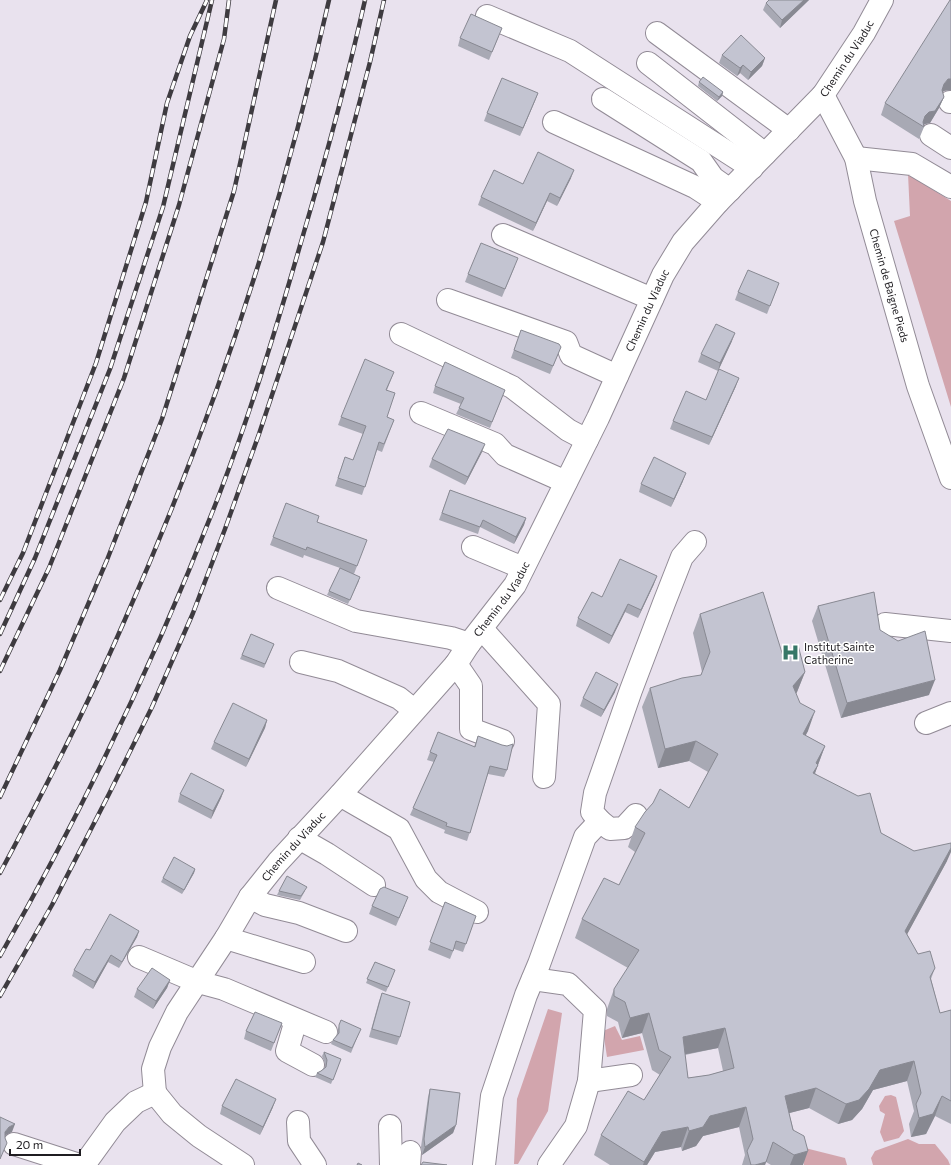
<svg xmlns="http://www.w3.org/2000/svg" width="951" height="1165" font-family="Commissioner,sans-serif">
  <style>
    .green { fill: #d2a5ad }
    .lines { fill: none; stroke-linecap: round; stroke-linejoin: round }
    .minor-casing { stroke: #928b96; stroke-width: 24 }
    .minor { stroke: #fff; stroke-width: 22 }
    .rail-casing { stroke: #3e3b40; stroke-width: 4.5 }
    .rail { stroke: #fff; stroke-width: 3; stroke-dasharray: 9; stroke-linecap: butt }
    .wall { fill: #a8a9b4; fill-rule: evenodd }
    .shaded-wall { fill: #888992 }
    .building { fill: #c3c4d1; stroke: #888992; fill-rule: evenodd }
    .labels { text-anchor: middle; stroke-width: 3; stroke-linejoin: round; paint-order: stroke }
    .street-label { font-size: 11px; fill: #1f1d21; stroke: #fff }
    .poi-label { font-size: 11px; fill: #1f1d21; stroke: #fff; text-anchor: start }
  </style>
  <rect width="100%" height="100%" fill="#e9e2ee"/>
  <path class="green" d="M908 174 951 201V407L894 221 910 216Z
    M548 1009 562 1013 548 1111 518 1164H514L517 1099Z
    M615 1026 622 1040 640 1036 644 1050 607 1057 603 1031Z
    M891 1095 896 1097 904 1131 899 1138 884 1142 880 1132 885 1114 880 1111 879 1106 885 1096Z
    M908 1139 919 1144H935L948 1160 950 1165H873L871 1158 875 1151Z
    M793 1145 845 1158 847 1165H804L803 1155Z"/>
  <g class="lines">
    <defs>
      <g id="minor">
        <path d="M487 16 570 51 752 168"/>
        <path d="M657 33 789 130"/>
        <path d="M648 63 765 154"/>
        <path id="s1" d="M823 95 856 158 865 201 918 386 951 478"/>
        <path d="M603 99 701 161 713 178 730 190"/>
        <path d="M950 102H951"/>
        <path d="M554 122 695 187 718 202"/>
        <path d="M931 135 951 148"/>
        <path d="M856 158 912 164 951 187"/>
        <path d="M503 235 652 299"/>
        <path d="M448 300 566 342 571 355 617 376"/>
        <path d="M401 334 512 387 568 430 587 440"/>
        <path d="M421 413 495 444 505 455 566 482"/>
        <path d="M473 547 523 568"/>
        <path d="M278 588 356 621 451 638 469 644"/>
        <path d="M885 624 951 631"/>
        <path d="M482 629 549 704 544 777"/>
        <path d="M301 662 338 671 399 698 414 710"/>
        <path d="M456 664 471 686V729L503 741"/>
        <path d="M926 723 951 713"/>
        <path d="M340 795 399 829 426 879 439 892 477 912"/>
        <path d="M636 815 624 828 610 829 600 821 592 812 595 793 631 690 664 603 682 557 695 542"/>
        <path d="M299 838 327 854 374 885"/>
        <path d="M250 897 265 905 299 913 346 931"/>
        <path d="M226 938 304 962"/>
        <path d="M139 957 198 982 224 989 326 1032"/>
        <path d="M533 979 568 984 595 1010 589 1081 576 1126 549 1165"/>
        <path d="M296 1020 287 1051 313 1065"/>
        <path d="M589 1081 631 1075"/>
        <path id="s2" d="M155 1093 153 1069 160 1047 177 1012 226 938 250 897 278 862 340 795 456 664 469 644 515 585 598 418 663 275 683 242 718 202 823 95 864 33 882 0"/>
        <path d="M155 1093 172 1114 199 1136 243 1165"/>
        <path d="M298 1122 299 1141 315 1165"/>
        <path d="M390 1126 391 1165"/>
        <path d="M14 1144 73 1163 76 1165"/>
        <path d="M84 1165 115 1122 136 1102 155 1093"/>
        <path d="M409 1165 410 1152"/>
        <path d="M484 1165 492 1096 526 995 539 964 585 837 600 821"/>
      </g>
    </defs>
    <use href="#minor" class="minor-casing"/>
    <use href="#minor" class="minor"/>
    <defs>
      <path id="rail" d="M0 600 23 553 96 363 146 202 167 103 190 36 207 0
        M0 634 35 558 110 369 163 207 212 0
        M0 671 49 568 124 378 179 205 224 39 229 0
        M0 797 60 670 107 560 162 419 234 191 276 0
        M0 873C44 791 86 709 123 624 212 424 281 214 329 0
        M0 956C84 808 158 654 219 495 253 407 280 315 306 225 328 150 348 76 365 0
        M0 996 52 905 109 794 152 707 193 613 225 529 259 434 323 242 370 62 384 0"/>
    </defs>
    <use href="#rail" class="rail-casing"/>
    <use href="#rail" class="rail"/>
  </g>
  <path class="wall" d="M809 0 780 28 763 10 766 3Z
    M499 36 489 60 458 46 460 38Z
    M722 55 765 58 762 66 748 80 740 73 737 76 719 63Z
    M699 82 723 92 722 96 717 101 698 86Z
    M944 91 942 93 944 97 939 108 930 123 925 124 923 126 924 127 919 139 881 115 885 103Z
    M538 93 520 136 484 121 487 113Z
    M571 178 557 206 547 201 533 231 478 205 481 197 523 184Z
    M515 266 502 297 465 282 468 274Z
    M779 283 767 314 735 300 738 292Z
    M521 330 561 347 550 374 511 358Z
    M732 341 718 371 698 362 701 354Z
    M394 372 387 390V417L394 420 382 452 377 450 362 495 335 486 345 457 353 460 363 434 338 425 341 417Z
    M435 386 505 390 490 428 456 414 461 404 433 393Z
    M736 386 709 445 670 429 673 421 706 400Z
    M482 452 465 485 429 467 432 459Z
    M683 481 671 507 639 492 641 484Z
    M450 490 526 518 524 525 514 544 480 527 478 534 439 520Z
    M286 503 317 522 357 566 354 574 346 571 359 581 348 604 327 595 340 568 304 555 303 558 270 545Z
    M654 584 638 618 625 612 609 644 576 626 578 618 602 597Z
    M818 606 880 630 929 695 841 718 812 621Z
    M700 614 783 656 805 672 797 692 796 694 808 731 805 735 825 746 815 773 881 833 914 851 947 861 907 934 918 954 935 968 931 979 940 1013 951 1010V1124L935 1116 926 1134 911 1137 909 1124 914 1111 907 1081 873 1090 862 1109 852 1120 838 1124 809 1108 789 1113 803 1165H771L766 1162 765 1165H742L745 1155 739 1127 703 1136 696 1146 682 1151 681 1147 655 1152 647 1165H610L594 1155 601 1135 644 1100 660 1075 652 1070 642 1033 622 1038 618 1022 607 1016V1009L614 989 628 968 575 938 582 919 619 885 635 852 628 847 635 827 689 808 708 772 689 761 658 768 642 707 650 688 701 675 702 672 693 633ZM718 1048 723 1071 709 1075 688 1078 685 1055Z
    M251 634 274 644 264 668 240 659Z
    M615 692 601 717 580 706 583 698Z
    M267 720 265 728 246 767 211 749 214 742Z
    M478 736 507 770 504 777 488 774 467 841 444 833 445 830 410 815 434 762 427 760 430 752 474 747Z
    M224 790 221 798 211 819 178 802 180 794Z
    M195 869 194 873 182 894 161 882 163 878Z
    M279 891H305L300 900 277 895Z
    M445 902 476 916 463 952 454 949 450 959 428 950Z
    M405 905 396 926 369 914 372 906Z
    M139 931 137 937 119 968 108 962 93 989 72 976 74 970 90 950Z
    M375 962 395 970 386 992 366 983Z
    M170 980 167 988 153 1009 134 997 137 989Z
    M382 993 400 1037 397 1045 369 1037 379 1001Z
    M341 1020 359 1033 351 1053 331 1044 333 1040 337 1035 338 1029Z
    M282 1023 271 1051 244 1039 246 1031Z
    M324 1052 341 1059 331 1084 315 1077 317 1073 321 1071 325 1067V1064L322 1056Z
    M430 1089 456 1125 453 1133 422 1155 421 1147 428 1097Z
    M222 1106 273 1107 260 1135 220 1114Z"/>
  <path class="shaded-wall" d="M804 0H809L780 28 782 20Z
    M765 58 762 66 748 80 751 72Z
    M743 65 740 73 737 76 740 68Z
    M948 79H951V90L944 91 939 95 944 84Z
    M723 92 722 96 717 101 719 97Z
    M538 93 535 101 520 136 523 128Z
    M944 97 939 108 930 123 925 124 922 126H921L925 116Z
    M574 170 571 178 557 206 560 198Z
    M550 193 547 201 533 231 536 223Z
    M735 333 732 341 718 371 720 363Z
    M739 378 736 386 709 445 712 437Z
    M485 444 482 452 465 485 468 477Z
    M686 473 683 481 671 507 674 499Z
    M526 518 524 525 514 544 516 537Z
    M657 576 654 584 638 618 641 610Z
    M628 604 625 612 609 644 612 636Z
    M805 672 797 692 786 706 793 686Z
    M935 680 929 695 841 718 847 703Z
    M618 684 615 692 601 717 604 710Z
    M815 711 808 731 796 754 803 734Z
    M267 720 265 728 246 767 249 759Z
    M696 741 689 761 658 768 665 749Z
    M825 746 811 784 816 763Z
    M224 790 221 798 211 819 213 811Z
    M951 848V852L947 861 898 951 905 931Z
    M195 869 194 873 182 894 184 890Z
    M139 931 137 937 119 968 122 962Z
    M111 955 108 962 93 989 95 982Z
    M170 980 167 988 153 1009 156 1001Z
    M649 1013 642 1033 622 1038 630 1018Z
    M725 1028 718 1048 676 1056 683 1037Z
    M914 1061 907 1081 873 1090 862 1109 852 1120 838 1124 846 1104 880 1070Z
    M816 1088 809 1108 778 1116 785 1096Z
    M942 1096 935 1116 926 1134 911 1137 919 1118Z
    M276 1099 273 1107 260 1135 263 1127Z
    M746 1107 739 1127 703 1136 696 1146 682 1151 689 1131 710 1116Z
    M15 1124 12 1132 6 1135 2 1140 5 1132 9 1127Z
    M456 1125 453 1133 422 1155 425 1147Z
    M688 1127 681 1147 655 1152 647 1165H643L644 1162 662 1132Z
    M773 1142 765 1165H755Z
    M808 1151 803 1165H790L794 1155Z"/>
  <path class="building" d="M769 0H804L782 20 766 3Z
    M950 0H951V79H948L944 84 942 90 944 97 935 111 929 112 925 116 923 122 924 127 885 103Z
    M471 14 502 28 492 52 460 38Z
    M741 35 765 58 751 72 743 65 740 68 722 55Z
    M703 77 723 92 719 97 699 82Z
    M502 78 538 93 523 128 487 113Z
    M538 152 574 170 560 198 550 193 536 223 481 197 494 170 523 184Z
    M481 243 518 258 505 289 468 274Z
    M748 270 779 283 770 306 738 292Z
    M716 324 735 333 720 363 701 354Z
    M521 330 559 344 561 347 553 366 514 350Z
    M365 359 394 372 386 390 395 393 387 417 394 420 384 444 379 442 365 487 338 478 345 457 353 460 366 426 341 417Z
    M445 362 505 390 492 422 459 408 464 398 435 386Z
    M719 369 739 378 712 437 673 421 686 391 706 400Z
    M448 429 485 444 468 477 432 459Z
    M654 457 686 473 674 499 641 484Z
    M450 490 526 518 516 537 483 520 480 527 442 513Z
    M286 503 319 516 317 522 367 540 357 566 307 547 306 550 273 537Z
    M620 559 657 576 641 610 628 604 612 636 578 618 592 592 602 597Z
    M340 568 360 577 350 600 329 591Z
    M763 592 783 656 798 645 805 672 793 686 800 703 815 711 803 734 825 746 816 763 818 765 813 773 858 796 870 793 881 833 914 851 951 843V848L905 931 918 954 930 951 935 968 930 977 940 1013 951 1010V1101L942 1096 933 1114 919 1118 916 1104 921 1093 914 1061 880 1070 869 1089 859 1100 846 1104 816 1088 785 1096 793 1130 804 1136 808 1151 794 1155 773 1142 766 1162 755 1165H751L747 1151 753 1139 746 1107 710 1116 703 1127 689 1131 688 1127 662 1132 644 1162 601 1135 628 1091 644 1100 671 1057 659 1050 649 1013 630 1018 625 1002 614 996V989L639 950 582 919 604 878 619 885 645 833 635 827 645 812 653 803 660 789 689 808 718 754 696 741 665 749 650 688 682 678 701 675 710 652 700 614ZM725 1028 734 1068 709 1075 688 1078 683 1037Z
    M874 592 880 630 898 641 925 631 935 680 847 703 818 606Z
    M251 634 274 644 265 664 242 655Z
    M596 672 618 684 604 710 583 698Z
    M233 703 267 720 249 759 214 742Z
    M438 732 475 747 478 736 502 745 507 746 513 744 507 770 490 766 470 833 446 826 447 823 413 808 437 755 430 752Z
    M191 773 224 790 213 811 180 794Z
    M174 857 195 869 184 890 163 878Z
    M287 876 307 887 301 896 279 891Z
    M384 887 408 897 399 918 372 906 380 889Z
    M445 902 476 916 466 944 456 941 453 951 430 942Z
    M110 914 139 931 122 962 111 955 95 982 74 970 86 949 90 950Z
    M375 962 395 970 388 987 367 979Z
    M152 968 170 980 156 1001 137 989Z
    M382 993 410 1002 400 1037 372 1029Z
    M255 1012 282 1023 274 1043 246 1031Z
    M341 1020 361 1029 352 1048 333 1040 339 1033V1025Z
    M324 1052 341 1059 333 1080 317 1073 321 1071 326 1067 327 1060Z
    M236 1079 276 1099 263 1127 222 1106Z
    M430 1089 460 1093 456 1125 425 1147 424 1139Z
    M0 1117 15 1124 9 1127 5 1132V1138L7 1143 0 1159Z
    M423 1162 447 1165H421Z
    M358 1163 362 1165H357Z"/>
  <defs>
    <symbol id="hospital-bare" viewBox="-9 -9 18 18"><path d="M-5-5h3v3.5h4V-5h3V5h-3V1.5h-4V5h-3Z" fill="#367767" stroke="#fff" stroke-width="2.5" paint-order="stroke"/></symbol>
  </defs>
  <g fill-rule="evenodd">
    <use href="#hospital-bare" x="778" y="640" width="25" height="25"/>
  </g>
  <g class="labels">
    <g class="street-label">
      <text dy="4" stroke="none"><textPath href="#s2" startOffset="1261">Chemin du Viaduc</textPath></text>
      <text dy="4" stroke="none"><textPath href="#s1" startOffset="203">Chemin de Baigne Pieds</textPath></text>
      <text dy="4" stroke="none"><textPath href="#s2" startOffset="937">Chemin du Viaduc</textPath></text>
      <text dy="4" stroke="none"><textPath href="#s2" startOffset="613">Chemin du Viaduc</textPath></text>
      <text dy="4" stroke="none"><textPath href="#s2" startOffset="289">Chemin du Viaduc</textPath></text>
    </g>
    <g class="poi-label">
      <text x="804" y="651">Institut Sainte<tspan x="804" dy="13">Catherine</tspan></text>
    </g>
  </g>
  <path d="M10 1149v6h70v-6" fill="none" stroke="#1f1d21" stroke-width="2"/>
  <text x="16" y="1149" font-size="12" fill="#1f1d21" stroke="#ffffff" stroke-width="3" paint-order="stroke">20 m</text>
</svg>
